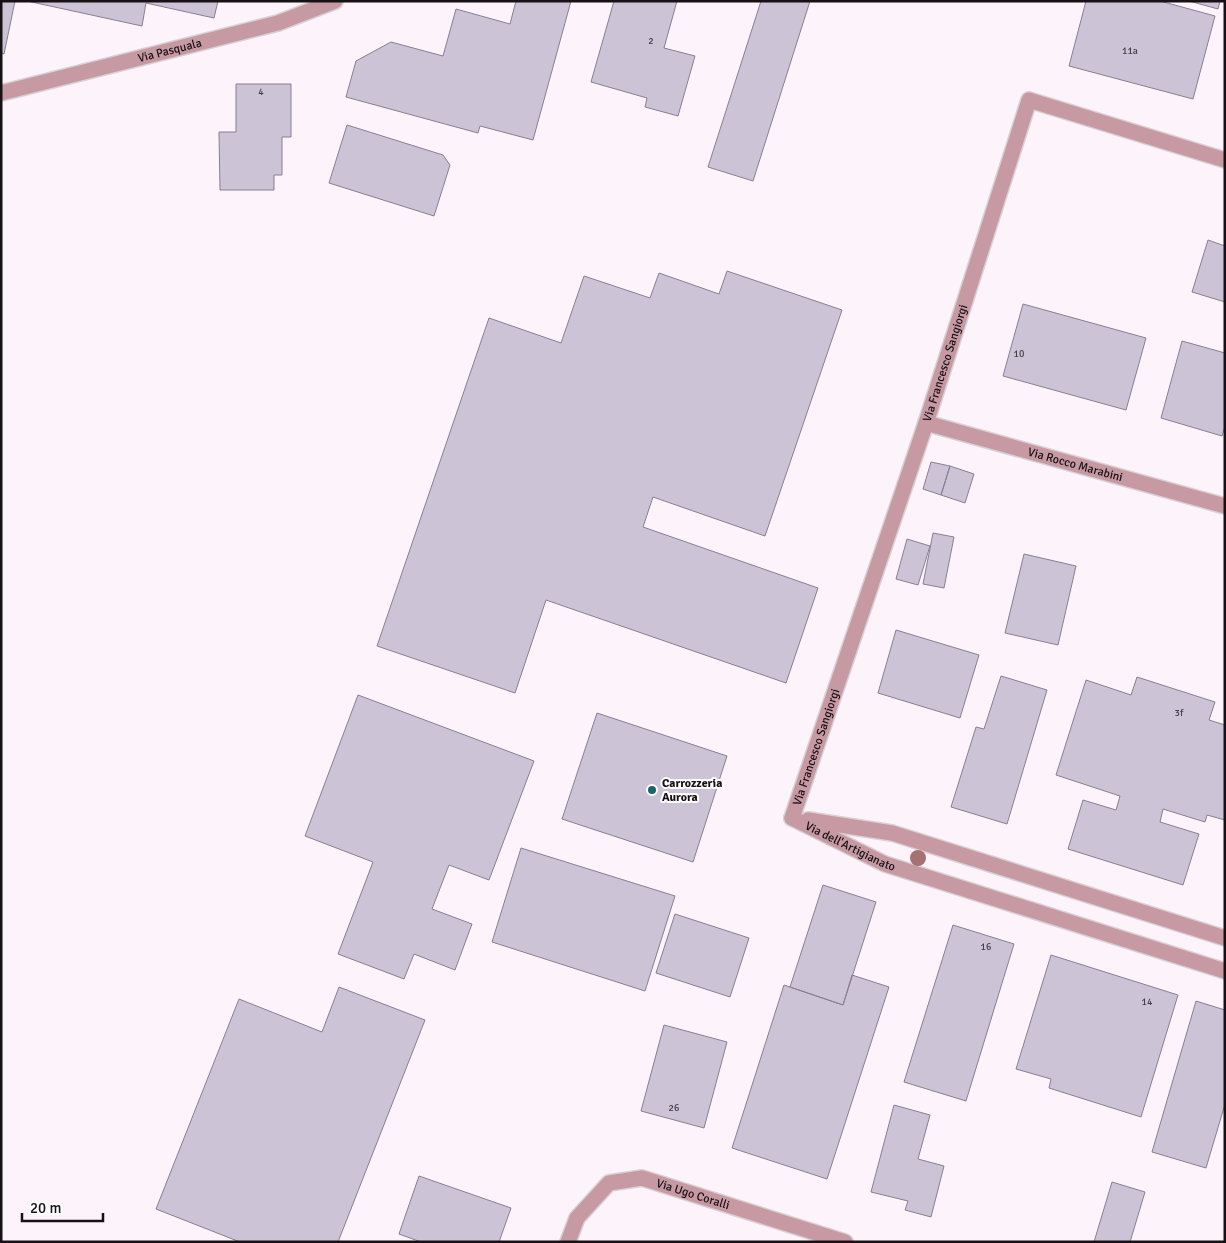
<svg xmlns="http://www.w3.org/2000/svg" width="1226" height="1243" font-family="Signika,sans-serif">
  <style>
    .building { fill: #cdc3d7; stroke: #887f91 }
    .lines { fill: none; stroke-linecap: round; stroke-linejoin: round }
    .minor-casing { stroke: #d7d0d5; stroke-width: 18 }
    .minor { stroke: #c799a3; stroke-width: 15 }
    .tree { fill: #a67270 }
    .poi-dot { fill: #186668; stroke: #fff; stroke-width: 2 }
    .labels { text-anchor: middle; stroke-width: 4; stroke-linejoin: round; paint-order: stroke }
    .number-label { font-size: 10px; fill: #443d46 }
    .street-label { font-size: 12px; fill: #171015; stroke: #fff }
    .poi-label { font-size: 12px; font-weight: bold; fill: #171015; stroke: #fff; text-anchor: start }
  </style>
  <rect width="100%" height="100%" fill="#fcf4fa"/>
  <path class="building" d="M1 1H15L4 54 1 53Z
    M27 1H218L214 18 146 3 142 26Z
    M516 1H571L533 140 480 126 478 133 346 97 356 61 391 42 443 56 456 9 510 24Z
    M614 1H677L664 48 695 56 678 116 645 107 647 98 591 82Z
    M761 1H810L753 181 708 167Z
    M1086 1H1160L1215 16 1193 99 1069 66Z
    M1189 1H1220L1218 9Z
    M236 84H291V137H282V175H274V190H220L219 132H236Z
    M347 125 443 155 450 165 434 216 329 183Z
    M1208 240 1225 246V302L1192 292Z
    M727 271 842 310 765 536 653 497 643 527 818 588 786 683 546 600 515 693 377 646 489 318 561 343 584 276 650 298 659 273 719 294Z
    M1023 304 1146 338 1126 410 1003 376Z
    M1182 341 1225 353V426L1222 436 1161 418Z
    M931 462 950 466 941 495 923 489Z
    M950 466 974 474 965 503 941 495Z
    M933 533 954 537 944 588 923 584Z
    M907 539 930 546 918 585 896 579Z
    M1024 554 1076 566 1058 645 1005 633Z
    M896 630 979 655 960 718 878 693Z
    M1001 676 1047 690 1007 824 951 807 976 727 984 729Z
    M1137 677 1215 702 1209 720 1225 725V820L1207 815 1205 822 1163 809 1160 822 1199 834 1183 885 1068 849 1083 800 1116 810 1120 796 1056 775 1086 680 1131 695Z
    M358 695 534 761 489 880 449 865 432 909 472 924 455 970 414 954 404 979 338 954 373 862 305 836Z
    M597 713 727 756 693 862 562 819Z
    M521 848 675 896 645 991 492 942Z
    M823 885 876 902 843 1005 790 987Z
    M675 914 749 938 730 997 656 973Z
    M953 925 1014 944 966 1101 904 1082Z
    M1051 955 1178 995 1141 1117 1049 1088 1051 1079 1016 1069Z
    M852 975 889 987 827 1179 732 1148 784 985 843 1005Z
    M339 987 425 1020 338 1242H240L156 1209 239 999 322 1032Z
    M1196 1001 1225 1010V1104L1206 1168 1152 1152Z
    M664 1025 727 1042 704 1128 641 1111Z
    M894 1105 930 1115 918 1159 944 1166 931 1217 905 1210 908 1201 871 1192Z
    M419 1176 511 1208 499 1242H421L399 1234Z
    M1112 1182 1145 1192 1130 1242H1094Z"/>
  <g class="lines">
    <defs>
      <g id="minor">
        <path id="s1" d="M1 93 278 23 335 1"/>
        <path id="s2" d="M926 423 1225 506"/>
        <path id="s3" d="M792 818 926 423 1029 100 1225 160"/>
        <path id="s4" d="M792 818 885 864 1225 971"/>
        <path d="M808 820 892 833 1225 938"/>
        <path id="s5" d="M568 1242 577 1218 609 1183 642 1178 845 1242"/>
      </g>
    </defs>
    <use href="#minor" class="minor-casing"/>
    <use href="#minor" class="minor"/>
  </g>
  <circle class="tree" cx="918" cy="858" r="8"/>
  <circle class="poi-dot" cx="652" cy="790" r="5"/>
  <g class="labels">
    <g class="number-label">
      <text x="651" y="44">2</text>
      <text x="1130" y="54">11a</text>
      <text x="261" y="95">4</text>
      <text x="1019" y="357">10</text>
      <text x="1179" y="716">3f</text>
      <text x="986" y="950">16</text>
      <text x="1147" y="1005">14</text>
      <text x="674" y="1111">26</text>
    </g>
    <g class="street-label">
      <text dy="4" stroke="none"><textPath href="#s1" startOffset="174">Via Pasquala</textPath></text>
      <text dy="4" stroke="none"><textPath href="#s3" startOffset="480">Via Francesco Sangiorgi</textPath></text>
      <text dy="4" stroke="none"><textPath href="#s2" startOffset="155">Via Rocco Marabini</textPath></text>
      <text dy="4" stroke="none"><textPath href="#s3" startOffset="75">Via Francesco Sangiorgi</textPath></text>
      <text dy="4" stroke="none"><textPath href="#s4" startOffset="65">Via dell'Artigianato</textPath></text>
      <text dy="4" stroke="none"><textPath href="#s5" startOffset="160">Via Ugo Coralli</textPath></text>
    </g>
    <g class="poi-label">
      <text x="662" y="787">Carrozzeria<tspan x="662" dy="14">Aurora</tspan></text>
    </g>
  </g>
  <rect width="1226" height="1243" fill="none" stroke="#171015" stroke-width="5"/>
  <path d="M22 1213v8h81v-8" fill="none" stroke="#171015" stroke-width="2.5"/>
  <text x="30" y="1213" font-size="15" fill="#171015" stroke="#ffffff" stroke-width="4" paint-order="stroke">20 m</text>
</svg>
